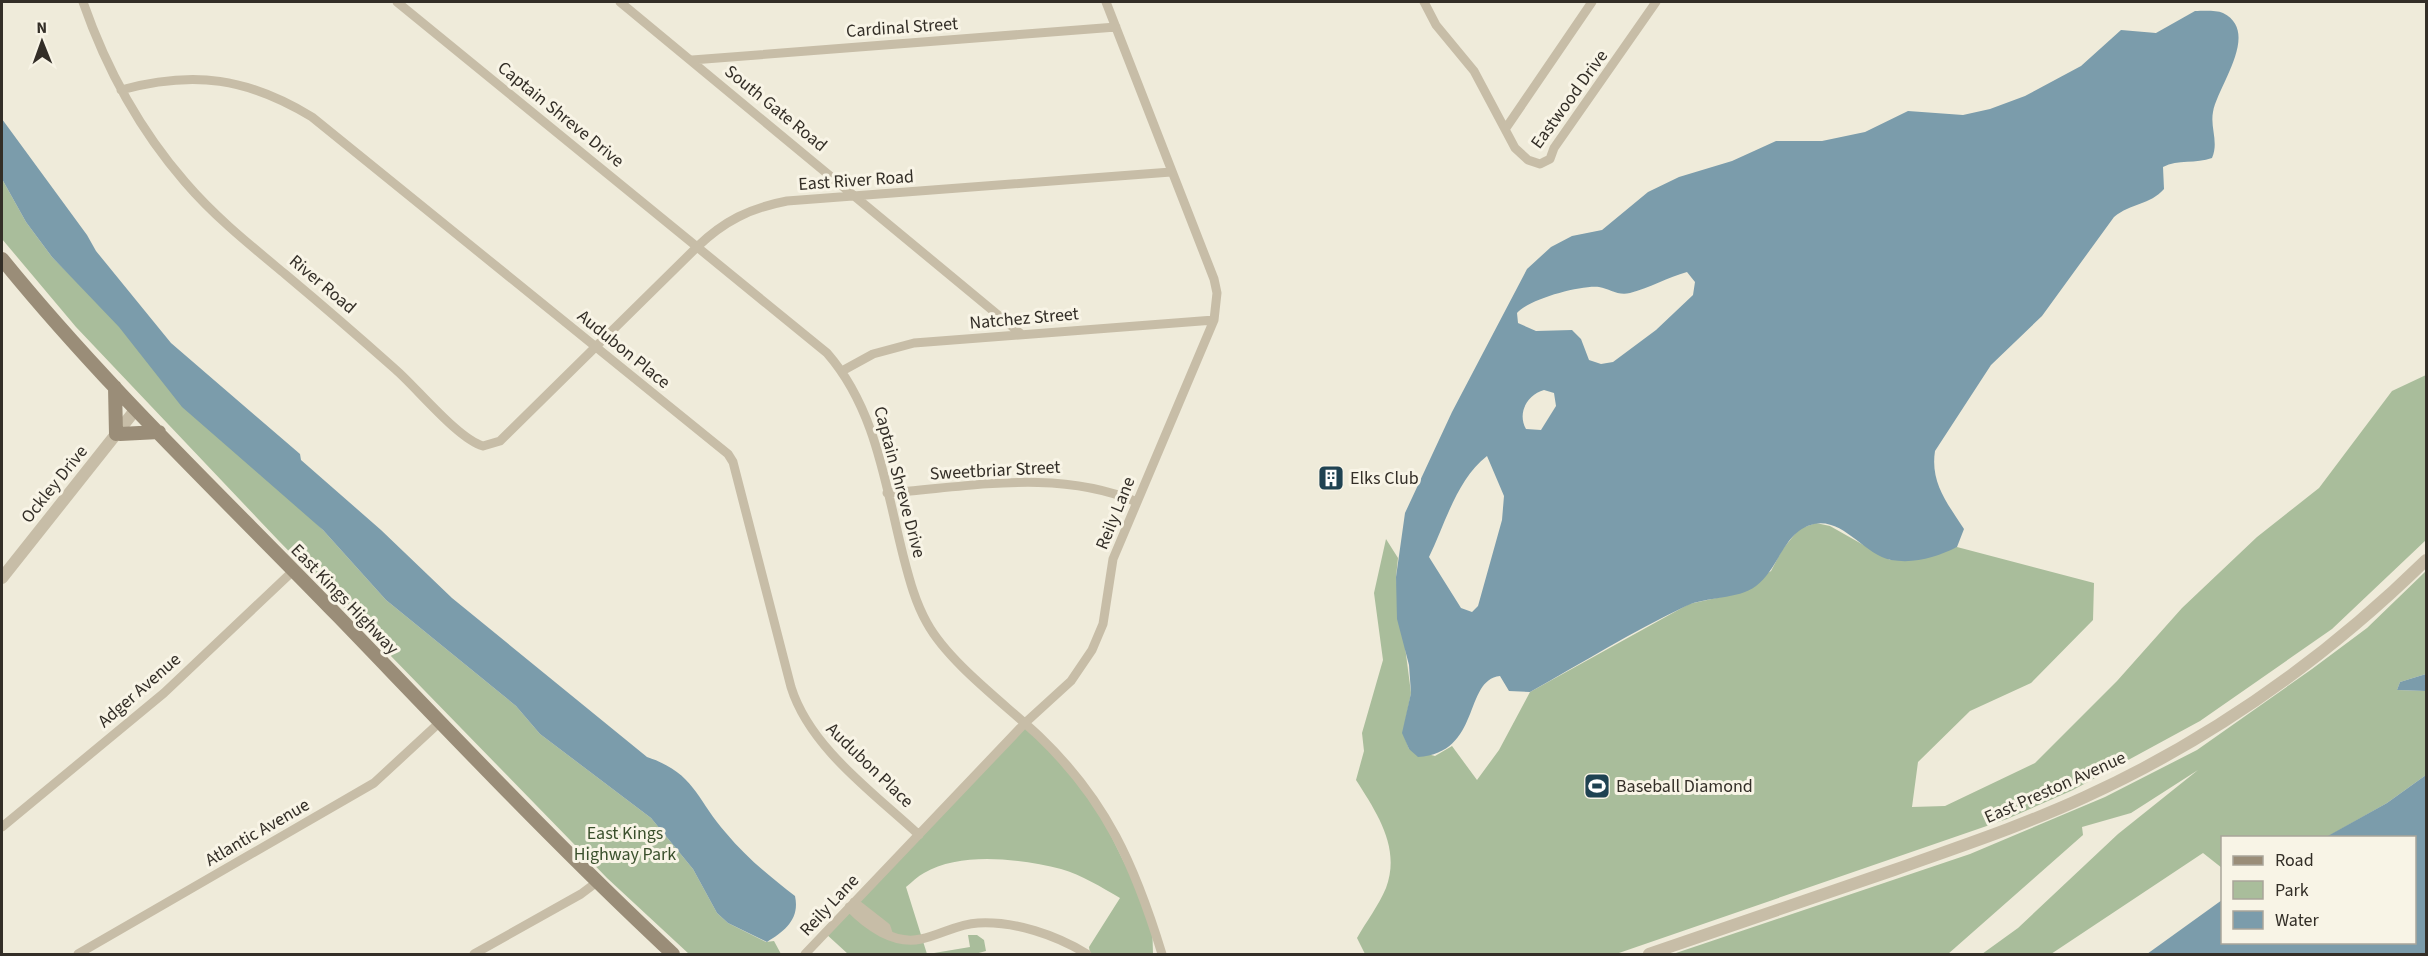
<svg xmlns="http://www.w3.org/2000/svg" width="2428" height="956" font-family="'Source Sans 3',sans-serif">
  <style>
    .green { fill: #a9bd9b }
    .water { fill: #7b9cab; fill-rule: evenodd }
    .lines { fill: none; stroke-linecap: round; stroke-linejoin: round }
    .minor { stroke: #c7bda7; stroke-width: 9 }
    .tertiary { stroke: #c7bda7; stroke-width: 12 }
    .secondary { stroke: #9a8d78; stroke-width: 14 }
    .labels { text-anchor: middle; stroke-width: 6; stroke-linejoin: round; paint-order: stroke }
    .street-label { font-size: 18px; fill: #332e27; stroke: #f8f4e6 }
    .poi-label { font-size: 18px; fill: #332e27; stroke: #f8f4e6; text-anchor: start }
    .park-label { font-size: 18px; fill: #3a502c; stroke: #f8f4e6 }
  </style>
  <rect width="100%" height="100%" fill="#efebda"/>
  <path class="green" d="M2 179 26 222 52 257 323 530 386 600 516 706 540 734 651 818 693 869 717 913 728 923 766 942 774 941 781 954H689L607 878 278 540 76 327 2 239Z
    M2426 375V540L2332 629 2200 721 2073 790 2007 819 1616 954H1365L1357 938C1366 922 1379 905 1386 888 1401 848 1377 813 1356 780L1364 751 1362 733 1383 660 1374 593 1386 539 1398 558 1396 577 1411 693 1403 733 1409 749 1435 756 1452 746 1477 780 1499 750 1530 692 1689 604 1730 595 1771 571 1782 550 1799 529 1816 523 1830 526 1890 560 1957 547 2094 583 2093 620 2031 683 1970 711 1918 762 1912 807 1945 806 2035 763 2117 681 2182 608 2257 537 2319 488 2392 391Z
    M2426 571V674L2400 682 2397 690 2426 691V775L2387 803 2327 837 2222 838V868L2203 853 2051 954H1982L2018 928 2118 834 2198 770 2131 813 2082 827 2083 835 1948 954H1673L1970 854 2105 797 2197 750 2312 669 2367 628Z
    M1025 723 1090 793 1152 919 1153 954H1090L1089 947 1120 898C1101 887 1082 875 1061 869 1021 859 961 851 924 873 918 876 912 882 906 887L927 954H848L825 933Z
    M968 935H977L984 940 986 951 975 954H928L970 947Z"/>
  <path class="water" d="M2195 11C2203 11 2216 10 2223 13 2261 32 2218 85 2213 112 2210 128 2219 142 2212 158 2196 164 2178 159 2163 167L2164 189C2150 205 2131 203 2114 217L2042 316 1991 365 1935 451C1930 483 1948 504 1964 529L1957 547C1937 557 1915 564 1891 560 1864 555 1844 518 1814 524 1783 531 1780 568 1756 586 1737 600 1707 596 1686 606 1633 631 1582 663 1530 692L1509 691 1500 676C1463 680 1482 753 1418 757L1409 749 1402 733 1411 693 1409 665 1397 619 1396 577 1405 513 1452 412 1527 269 1551 247 1572 236 1602 230 1648 192 1679 177 1732 161 1776 141H1822L1865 132 1908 111 1963 115 1990 109 2025 96 2081 66 2121 30 2156 33ZM1687 272 1695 282 1693 295 1656 330 1613 362 1601 364 1589 360 1581 339 1572 330 1536 331 1518 323 1517 313C1529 299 1581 285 1599 287 1610 289 1618 296 1630 293 1650 288 1668 277 1687 272ZM1544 390 1554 393 1556 406 1541 430 1526 429C1517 413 1527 395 1544 390ZM1487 456 1504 496 1502 520 1478 606 1472 612 1461 608 1429 557C1445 524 1457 479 1487 456Z
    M2 119 87 235 96 251 171 343 300 454 301 460 381 530 452 598 647 757C695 773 696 799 726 833 746 857 770 877 795 896 800 919 785 931 767 942L728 923 717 913 693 869 651 818 540 734 516 706 386 600 323 530 182 407 119 327 52 257 26 222 2 179Z
    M2426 674V691L2397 690 2400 682Z
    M2426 775V954H2147L2222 900V942H2414V838L2326 837 2387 803Z"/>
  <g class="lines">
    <path class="minor" d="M83 2C106 68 139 129 185 182 215 217 250 245 285 274 322 305 359 337 395 369 417 388 458 439 483 446L500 441 697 247C724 221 750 208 787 201L1171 172
      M397 2 827 353C876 409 885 484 903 555 909 578 915 602 927 623 949 663 1005 704 1039 736 1107 801 1135 866 1162 954
      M620 2 1021 334
      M1424 2 1436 25 1474 71 1515 148 1528 160 1540 164 1550 159 1554 148 1656 2
      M692 60 1116 27
      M121 90C194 70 248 78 312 117L728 454 733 462 791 687C810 748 874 793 919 835
      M1506 128 1592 2
      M842 371 873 354 914 343 1214 320
      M887 493C970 487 1058 468 1137 502
      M2 827 164 693 293 571
      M854 902 886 927 888 933
      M849 907C867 926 894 945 921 939 941 935 957 924 978 923 1015 921 1056 935 1087 954
      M78 954 374 783 440 722
      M474 954 581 894 597 882
      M805 954 1025 723 1071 681 1092 650 1103 624 1113 559 1214 320 1217 293 1214 279 1106 2"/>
    <path class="tertiary" d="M2 578 136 409
      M1649 954C1730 926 1812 898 1894 870 1958 847 2022 826 2085 797 2212 739 2327 657 2426 560"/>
    <path class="secondary" d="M2 259C105 386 225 499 338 616 448 730 557 846 673 954
      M115 387 116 434
      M120 434 159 432"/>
  </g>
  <defs>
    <symbol id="building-square" viewBox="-11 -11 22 22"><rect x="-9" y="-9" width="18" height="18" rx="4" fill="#1f4252" stroke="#f8f4e6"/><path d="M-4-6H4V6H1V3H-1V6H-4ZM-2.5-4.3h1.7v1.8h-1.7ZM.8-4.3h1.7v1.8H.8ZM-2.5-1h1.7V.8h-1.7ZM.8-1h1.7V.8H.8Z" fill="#fff"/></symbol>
    <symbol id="stadium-square" viewBox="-11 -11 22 22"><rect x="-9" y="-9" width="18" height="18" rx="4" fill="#1f4252" stroke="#f8f4e6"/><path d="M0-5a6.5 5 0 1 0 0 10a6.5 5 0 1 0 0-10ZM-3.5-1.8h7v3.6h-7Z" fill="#fff"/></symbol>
  </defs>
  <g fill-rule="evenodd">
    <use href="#building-square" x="1316" y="463" width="30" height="30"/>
    <use href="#stadium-square" x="1582" y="771" width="30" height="30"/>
  </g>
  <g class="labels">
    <g class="street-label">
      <text transform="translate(902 27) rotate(-4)" y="6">Cardinal Street</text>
      <text transform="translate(1569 99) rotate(-54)" y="6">Eastwood Drive</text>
      <text transform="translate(776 108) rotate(39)" y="6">South Gate Road</text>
      <text transform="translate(561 114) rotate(39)" y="6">Captain Shreve Drive</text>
      <text transform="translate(856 180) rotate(-4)" y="6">East River Road</text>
      <text transform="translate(323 284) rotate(40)" y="6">River Road</text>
      <text transform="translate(1024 318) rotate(-5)" y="6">Natchez Street</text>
      <text transform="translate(624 349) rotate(39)" y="6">Audubon Place</text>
      <text transform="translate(995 470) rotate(-3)" y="6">Sweetbriar Street</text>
      <text transform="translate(900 482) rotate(75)" y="6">Captain Shreve Drive</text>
      <text transform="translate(54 484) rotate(-51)" y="6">Ockley Drive</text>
      <text transform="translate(1115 513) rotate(-68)" y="6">Reily Lane</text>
      <text transform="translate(345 599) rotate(46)" y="6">East Kings Highway</text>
      <text transform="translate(139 690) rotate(-41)" y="6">Adger Avenue</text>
      <text transform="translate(870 765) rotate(44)" y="6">Audubon Place</text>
      <text transform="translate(2055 787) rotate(-24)" y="6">East Preston Avenue</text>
      <text transform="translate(257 832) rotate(-30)" y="6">Atlantic Avenue</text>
      <text transform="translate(829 905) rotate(-47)" y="6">Reily Lane</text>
    </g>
    <g class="poi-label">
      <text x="1350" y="484">Elks Club</text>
      <text x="1616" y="792">Baseball Diamond</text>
    </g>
    <g class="park-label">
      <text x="625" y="839">East Kings<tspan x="625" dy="21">Highway Park</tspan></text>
    </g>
  </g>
  <rect width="2428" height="956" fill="none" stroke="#332e27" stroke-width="6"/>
  <rect x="2221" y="836" width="195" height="108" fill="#f8f4e6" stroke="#a9a59a" stroke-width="1.5"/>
  <rect x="2233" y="856" width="30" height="9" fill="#9a8d78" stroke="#a9a59a" stroke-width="1.5"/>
  <text x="2275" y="866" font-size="18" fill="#332e27">Road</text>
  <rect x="2233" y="881" width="30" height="18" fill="#a9bd9b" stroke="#a9a59a" stroke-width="1.5"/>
  <text x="2275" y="896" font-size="18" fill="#332e27">Park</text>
  <rect x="2233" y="911" width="30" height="18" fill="#7b9cab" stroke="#a9a59a" stroke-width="1.5"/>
  <text x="2275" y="926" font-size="18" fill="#332e27">Water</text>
  <g transform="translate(42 42) rotate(359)" stroke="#f8f4e6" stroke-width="4.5" paint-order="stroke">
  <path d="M0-4.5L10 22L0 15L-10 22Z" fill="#332e27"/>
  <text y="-9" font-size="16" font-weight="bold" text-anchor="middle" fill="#332e27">N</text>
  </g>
</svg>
